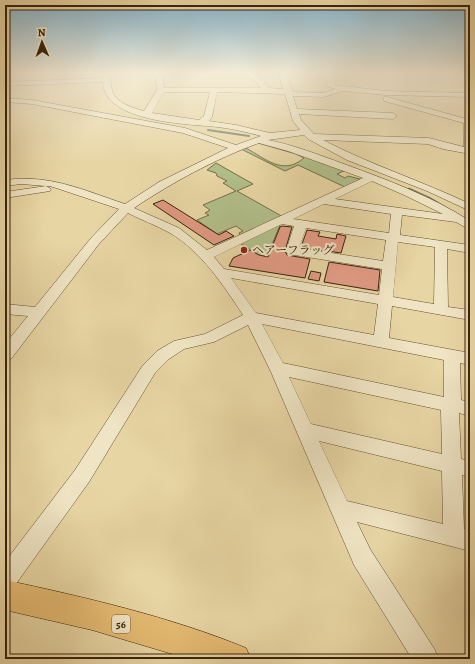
<svg xmlns="http://www.w3.org/2000/svg" width="475" height="664" font-family="Alegreya,'Noto Serif JP',serif">
  <style>
    .green { fill: #b1be89; stroke: #74704a }
    .lines { fill: none; stroke-linecap: round; stroke-linejoin: round }
    .stream-far1 { stroke: #717c6b; stroke-width: 2 }
    .stream { stroke: #717c6b; stroke-width: 2.5 }
    .building { fill: #e19a84; stroke: #38230c }
    .minor-casing { stroke: #645032; stroke-width: 1 }
    .major-casing { stroke: #38230c; stroke-width: 1 }
    .minor { fill: #efe4c3; fill-rule: evenodd }
    .major { fill: #e4ba72; fill-rule: evenodd }
    .poi-dot { fill: #8f2418; stroke: #efe4c3; stroke-width: 1.5 }
    .labels { text-anchor: middle; stroke-width: 4; stroke-linejoin: round; paint-order: stroke }
    .shield { fill: #efe4c3; stroke: #6f5d43; stroke-width: 1 }
    .shield-label { font-size: 11px; font-weight: bold; fill: #38230c }
    .poi-label { font-size: 12px; fill: #38230c; stroke: #efe4c3; text-anchor: start }
  </style>
  <rect width="100%" height="100%" fill="#e7d5a3"/>
  <filter id="stains"><feTurbulence type="fractalNoise" baseFrequency=".005" numOctaves="4"/><feColorMatrix values="0 0 0 0 .2 0 0 0 0 .09 0 0 0 0 .02 0 0 0 .5 -.17"/></filter>
  <radialGradient id="worn" r=".72"><stop offset=".6" stop-color="#630" stop-opacity="0"/><stop offset="1" stop-color="#630" stop-opacity=".3"/></radialGradient>
  <path class="green" d="M264 142 346 170 337 174 345 178 348 176 360 179 347 188 298 165 285 171 241 149 246 148C266 159 283 176 304 158L296 154 258 143Z
    M216 163 253 184 237 191 285 218 240 235 239 233 243 231 236 226 217 234 197 220 209 215 205 213 210 210 203 205 236 191 223 183 227 181 217 176 216 173 207 170Z
    M281 223 267 256H264L262 260 256 253 238 242Z"/>
  <g class="lines">
    <path class="stream-far1" d="M208 130 249 136"/>
    <path class="stream" d="M409 189 431 199 470 222"/>
  </g>
  <path class="building" d="M163 200 219 235 226 231 234 236 214 245 153 204Z
    M282 226 292 227 285 251 287 255 310 259 305 278 229 266 233 258 250 250 259 255 268 257 280 227Z
    M307 230 320 232 318 236 336 239 337 234 346 236 341 253 301 247Z
    M329 262 380 270 378 291 324 282Z
    M311 271 321 273 319 281 308 279Z"/>
  <g class="lines">
    <defs>
      <path id="minor" d="M9 72H17L8 82 103 78 102 72H108C112 78 110 83 112 90 115 103 133 108 144 111L157 90 155 72H162L164 88H261L256 82 242 72C255 71 262 79 269 88L283 89 278 72H285L293 92 324 93 335 89 327 86 325 72H332L335 85 385 91 470 93V97L385 95 343 91 324 97 293 96 297 109 393 113 397 116 393 119 299 114 301 120 314 134 429 138 464 147V123L384 101V97H387L470 120V154L443 149 428 144 323 140C371 165 422 181 470 204V211L427 191 347 160 308 139 304 135 268 140C294 145 319 155 344 164 388 180 431 196 470 221V230L456 222 402 215 400 235 470 245V253L447 249 448 307 470 310V320L392 306 389 338 470 353V365L460 363 461 400 470 402V416L459 413 461 459 470 461V477L462 475 464 529 470 531V551L357 522 370 549 435 650 438 659H412L354 565 271 372 248 325 214 342 184 349 169 359 155 373 89 482 13 588 5 591V562L75 470 143 365 157 351 174 341 205 334 243 315C224 286 201 251 170 233 156 225 141 220 128 213L99 244 11 359 5 361V344L28 316 5 314V304L35 307 91 238 119 209 50 186H46L51 189 50 191 5 198V192L46 186 21 184 5 186V180C50 174 83 190 125 204L159 182 228 148 183 133 32 104 5 102V98L32 100 185 128 236 145 261 136C247 132 233 129 218 127 190 124 104 123 103 82L5 86V77ZM164 92H210L204 116 199 120 152 113ZM217 92 285 94 293 121 300 130 270 133 236 125 209 121 212 117ZM259 143 288 151 363 178 207 250 179 228 134 208C173 182 215 159 259 143ZM372 181 404 195 443 214 335 199ZM324 204 391 214 389 233 293 219ZM282 224 294 226 286 251 288 254 382 269 379 295 224 269 214 257ZM306 228 386 240 383 261 299 248ZM398 242 435 247 434 304 393 297ZM231 278 378 304 374 335 256 313ZM262 324 444 360V397L283 363ZM289 377 441 410 442 454 311 424ZM319 441 442 471 443 524 347 501Z"/>
      <path id="major" d="M5 580C84 597 171 617 246 648L251 659H189L92 630 5 610Z"/>
    </defs>
    <use href="#minor" class="minor-casing"/>
    <use href="#major" class="major-casing"/>
    <use href="#minor" class="minor"/>
    <use href="#major" class="major"/>
  </g>
  <linearGradient id="sky" x2="0" y2="1"><stop stop-color="#87b6d0"/><stop offset="0.44" stop-color="#f4ecd6"/><stop offset="1" stop-color="#f4ecd6" stop-opacity="0"/></linearGradient>
  <rect width="475" height="165" fill="url(#sky)"/>
  <circle class="poi-dot" cx="244" cy="250" r="4"/>
  <g class="labels">
    <rect class="shield" x="112" y="615" width="18" height="18" rx="3"/>
    <g class="shield-label">
      <text x="121" y="628">56</text>
    </g>
    <g class="poi-label">
      <text x="252" y="254">ヘアーフラッグ</text>
    </g>
  </g>
  <rect width="475" height="664" fill="none" stroke="#e7d5a3" stroke-width="20"/>
  <rect x="6" y="6" width="463" height="652" fill="none" stroke="#38230c" stroke-width="2"/>
  <rect x="10" y="10" width="455" height="644" fill="none" stroke="#38230c"/>
  <g transform="translate(42 42) rotate(358)" stroke="#efe4c3" stroke-width="3" paint-order="stroke">
  <path d="M0-3L7 15L0 10L-7 15Z" fill="#38230c"/>
  <text y="-6" font-size="11" font-weight="bold" text-anchor="middle" fill="#38230c">N</text>
  </g>
  <rect width="100%" height="100%" filter="url(#stains)"/>
  <rect width="100%" height="100%" fill="url(#worn)"/>
</svg>
